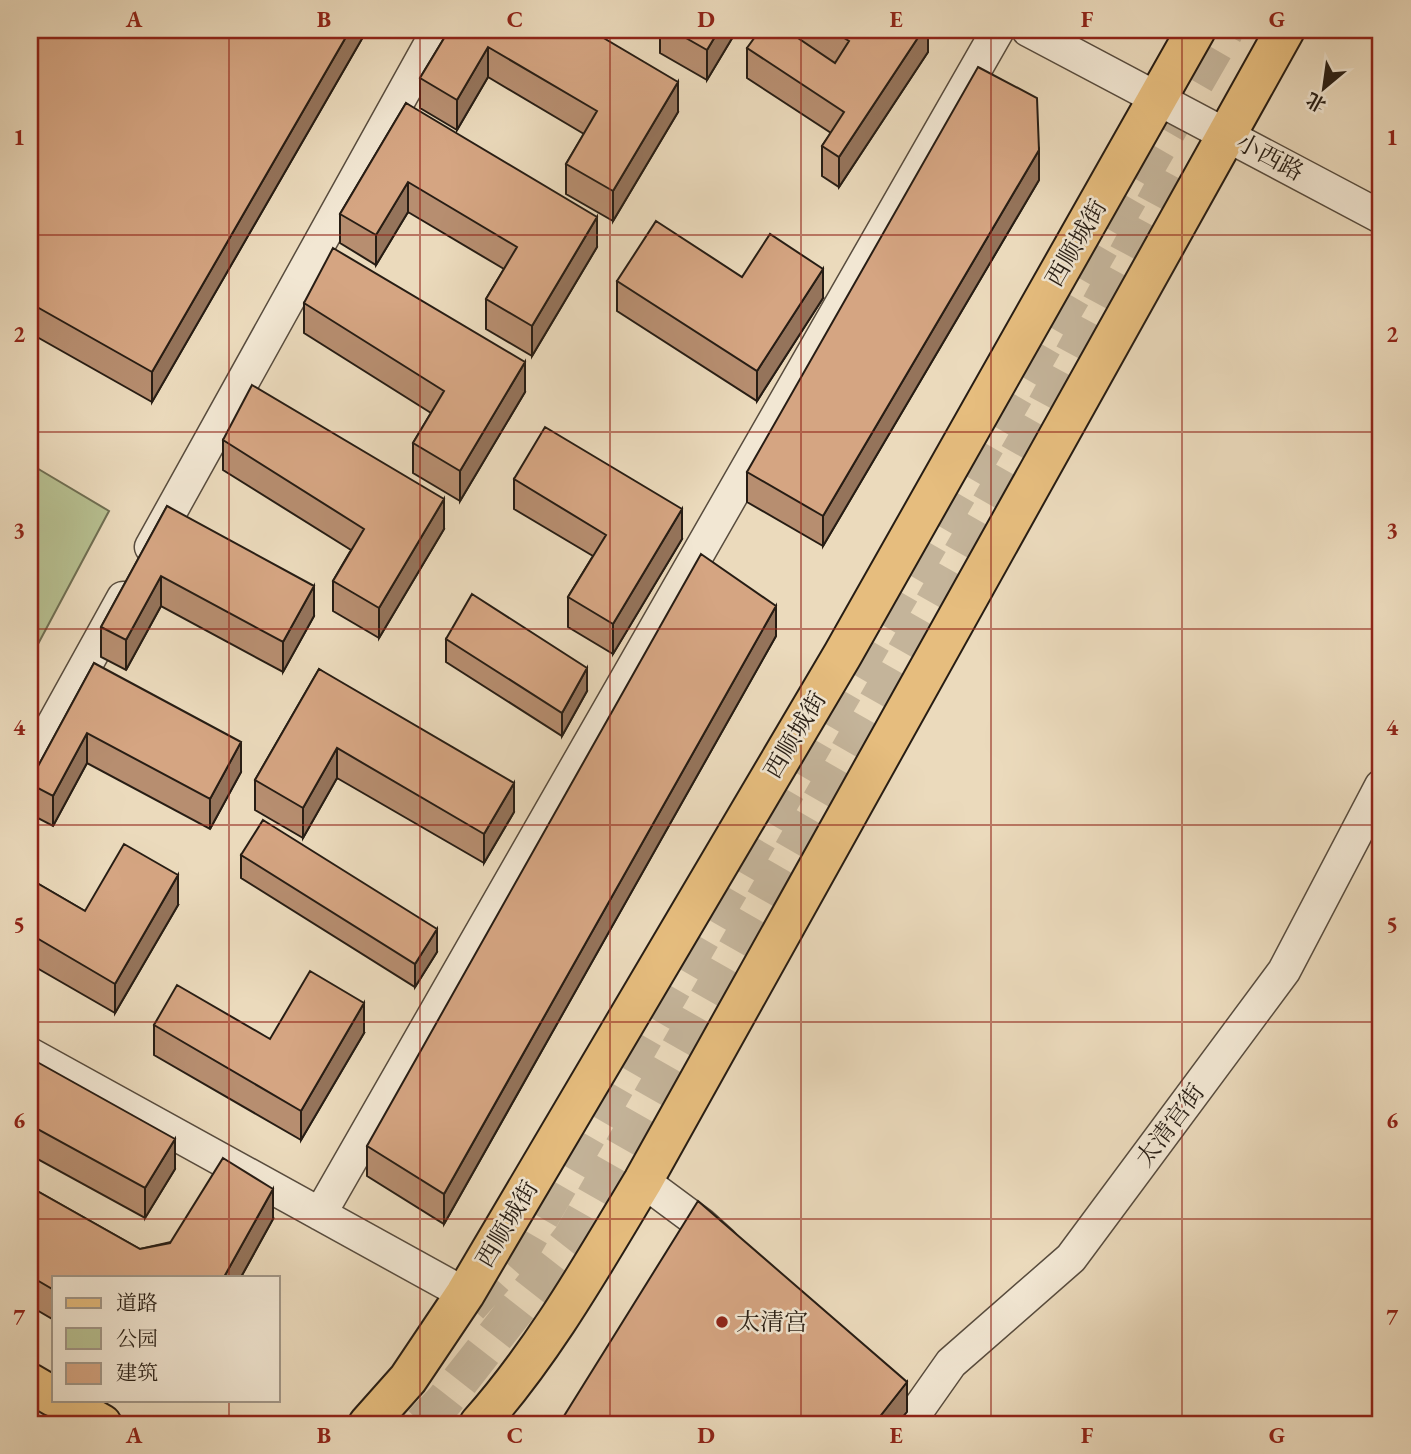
<svg xmlns="http://www.w3.org/2000/svg" width="1411" height="1454" font-family="'EB Garamond','Noto Serif SC',serif">
  <style>
    .green { fill: #b7c091; stroke: #6f6e52; stroke-width: 2 }
    .lines { fill: none; stroke-linecap: round; stroke-linejoin: round }
    .highway-tunnel { stroke: #c4b49a; stroke-width: 38; stroke-dasharray: 38 19; stroke-linecap: butt }
    .minor-casing { stroke: #584c3e; stroke-width: 35 }
    .major-casing { stroke: #271d14; stroke-width: 42 }
    .minor { stroke: #f2e7d3; stroke-width: 32 }
    .major { stroke: #e6bd7e; stroke-width: 38 }
    .wall { fill: #b78e70; stroke: #271d14; stroke-width: 2 }
    .shaded-wall { fill: #95745b; stroke: #271d14; stroke-width: 2 }
    .building { fill: #d5a582; stroke: #271d14; stroke-width: 2 }
    .grid { fill: none; stroke: #8f2418; stroke-width: 2; stroke-opacity: 0.55 }
    .poi-dot { fill: #8f2418; stroke: #f2e7d3; stroke-width: 2.5 }
    .labels { text-anchor: middle; stroke-width: 5; stroke-linejoin: round; paint-order: stroke }
    .street-label { font-size: 24px; fill: #271d14; stroke: #f2e7d3 }
    .poi-label { font-size: 24px; fill: #271d14; stroke: #f2e7d3; text-anchor: start }
    .neatline { fill: none; stroke: #8f2418; stroke-width: 2.5 }
    .grid-label { font-size: 23px; text-anchor: middle; font-weight: bold; fill: #8f2418 }
  </style>
  <rect width="100%" height="100%" fill="#ebdabc"/>
  <filter id="stains"><feTurbulence type="fractalNoise" baseFrequency=".00286" numOctaves="4"/><feColorMatrix values="0 0 0 0 .2 0 0 0 0 .09 0 0 0 0 .02 0 0 0 .5 -.17"/></filter>
  <radialGradient id="worn" r=".72"><stop offset=".6" stop-color="#630" stop-opacity="0"/><stop offset="1" stop-color="#630" stop-opacity=".3"/></radialGradient>
  <path class="green" d="M30 464 109 511 30 659Z"/>
  <g class="lines">
    <path class="highway-tunnel" d="M469 1306 525 1243 1225 30
      M422 1424 445 1400 572 1238 1039 419 1171 174"/>
    <defs>
      <path id="minor" d="M1028 30 1381 217
        M151 547 438 30
        M30 766 123 598
        M30 1054 465 1294
        M643 1181 701 1224 722 1243
        M320 1214 998 30
        M908 1424 951 1363 1071 1258 1284 971 1381 786"/>
      <path id="major" d="M30 1383 54 1397
        M60 1400 102 1424
        M368 1424 408 1379 465 1294 843 654 1196 30
        M479 1424C544 1351 593 1264 643 1181L1285 30"/>
    </defs>
    <use href="#minor" class="minor-casing"/>
    <use href="#major" class="major-casing"/>
    <use href="#minor" class="minor"/>
    <use href="#major" class="major"/>
  </g>
  <path class="wall" d="M30 30H367L152 402 30 333Z
    M449 30 678 112 613 221 566 194V164L584 134 488 77 457 130 420 108V78Z
    M660 30H737L707 80 660 53Z
    M786 30H928V52L839 187 822 176V146L831 133 747 78V48Z
    M406 103 597 247 532 356 486 329V299L504 269 408 212 376 265 340 243V214Z
    M1039 180 823 546 747 502V472Z
    M742 277 823 298 757 401 617 311V281Z
    M304 303 525 392 460 501 413 473V443L431 413 304 333Z
    M223 440 444 529 379 638 333 611V581L351 550 223 470Z
    M514 479 682 539 613 654 568 627V597L593 556 514 509Z
    M167 506 314 616 283 672 161 606 126 670 101 657V627Z
    M776 636 444 1224 367 1176V1146Z
    M446 639 587 691 562 736 446 662Z
    M94 663 241 772 210 829 87 763 53 826 30 814V781Z
    M319 669 514 812 484 863 337 778 303 838 255 810V780Z
    M241 855 437 952 415 987 241 878Z
    M30 879 85 911 178 905 115 1013 30 964Z
    M154 1025 270 1039 364 1033 301 1140 154 1055Z
    M30 1058 175 1169 145 1218 30 1155Z
    M30 1187 140 1249 273 1219 241 1277H54V1320L30 1306Z"/>
  <path class="shaded-wall" d="M350 30H367L152 402V372Z
    M719 30H737L707 80V50Z
    M923 30H928V52L839 187V157Z
    M488 47V77L457 130V100Z
    M678 82V112L613 221V191Z
    M1039 150V180L823 546V516Z
    M408 182V212L376 265V235Z
    M597 217V247L532 356V326Z
    M823 269V298L757 401V371Z
    M525 362V392L460 501V471Z
    M444 499V529L379 638V608Z
    M682 509V539L613 654V624Z
    M161 576V606L126 670V640Z
    M314 586V616L283 672V642Z
    M776 606V636L444 1224V1194Z
    M587 668V691L562 736V713Z
    M87 733V763L53 826V796Z
    M241 742V772L210 829V799Z
    M337 748V778L303 838V808Z
    M514 783V812L484 863V834Z
    M178 875V905L115 1013V984Z
    M437 929V952L415 987V964Z
    M364 1003V1033L301 1140V1111Z
    M175 1139V1169L145 1218V1188Z
    M273 1189V1219L241 1277H224Z
    M907 1382V1412L897 1424H874Z"/>
  <path class="building" d="M30 30H350L152 372 30 303Z
    M449 30H590L678 82 613 191 566 164 597 111 488 47 457 100 420 78Z
    M672 30H719L707 50Z
    M760 30H786L835 63 849 41 831 30H923L839 157 822 146 844 112 747 48Z
    M978 67 1037 98 1039 150 823 516 747 472Z
    M406 103 597 217 532 326 486 299 517 247 408 182 376 235 340 214Z
    M656 221 742 277 770 234 823 269 757 371 617 281Z
    M333 248 525 362 460 471 413 443 444 391 304 303Z
    M252 385 444 499 379 608 333 581 364 529 223 440Z
    M545 427 682 509 613 624 568 597 606 535 514 479Z
    M167 506 314 586 283 642 161 576 126 640 101 627Z
    M701 554 776 606 444 1194 367 1146Z
    M472 594 587 668 562 713 446 639Z
    M94 663 241 742 210 799 87 733 53 796 30 784V781Z
    M319 669 514 783 484 834 337 748 303 808 255 780Z
    M263 820 437 929 415 964 241 855Z
    M124 844 178 875 115 984 30 934V879L85 911Z
    M310 971 364 1003 301 1111 154 1025 177 985 270 1039Z
    M30 1058 175 1139 145 1188 30 1125Z
    M223 1158 273 1189 224 1277H54V1290L30 1276V1187L140 1249 170 1243Z
    M698 1201 907 1382 874 1424H559Z"/>
  <path class="grid" d="M229 30V1277M420 30V1424M610 30V1424M801 30V1424M991 30V1424M1182 30V1424M30 235H1381M30 432H1381M30 629H1381M30 825H1381M30 1022H1381M30 1219H1381M229 1400V1424"/>
  <circle class="poi-dot" cx="722" cy="1322" r="7"/>
  <g class="labels">
    <g class="street-label">
      <text transform="translate(1270 157) rotate(28)" y="8">小西路</text>
      <text transform="translate(1076 243) rotate(-60)" y="8">西顺城街</text>
      <text transform="translate(795 735) rotate(-59)" y="8">西顺城街</text>
      <text transform="translate(1170 1125) rotate(-53)" y="8">太清宫街</text>
      <text transform="translate(507 1224) rotate(-59)" y="8">西顺城街</text>
    </g>
    <g class="poi-label">
      <text x="736" y="1330">太清宫</text>
    </g>
  </g>
  <rect width="1411" height="1454" fill="none" stroke="#ebdabc" stroke-width="77"/>
  <rect x="52" y="1276" width="228" height="126" fill="#f2e7d3" stroke="#a19687" stroke-width="2"/>
  <rect x="66" y="1298" width="35" height="10" fill="#e6bd7e" stroke="#a19687" stroke-width="2"/>
  <text x="116" y="1310" font-size="21" fill="#271d14">道路</text>
  <rect x="66" y="1328" width="35" height="21" fill="#b7c091" stroke="#a19687" stroke-width="2"/>
  <text x="116" y="1346" font-size="21" fill="#271d14">公园</text>
  <rect x="66" y="1363" width="35" height="21" fill="#d5a582" stroke="#a19687" stroke-width="2"/>
  <text x="116" y="1380" font-size="21" fill="#271d14">建筑</text>
  <g transform="translate(1324 88) rotate(209)" stroke="#f2e7d3" stroke-width="5" paint-order="stroke">
  <path d="M0-5L12 26L0 18L-12 26Z" fill="#271d14"/>
  <text y="-10" font-size="19" font-weight="bold" text-anchor="middle" fill="#271d14">北</text>
  </g>
  <rect x="38" y="38" width="1334" height="1378" class="neatline"/>
  <g class="grid-label">
    <text x="134" y="27">A</text>
    <text x="324" y="27">B</text>
    <text x="515" y="27">C</text>
    <text x="706" y="27">D</text>
    <text x="896" y="27">E</text>
    <text x="1087" y="27">F</text>
    <text x="1277" y="27">G</text>
    <text x="19" y="145">1</text>
    <text x="1392" y="145">1</text>
    <text x="19" y="342">2</text>
    <text x="1392" y="342">2</text>
    <text x="19" y="538">3</text>
    <text x="1392" y="538">3</text>
    <text x="19" y="735">4</text>
    <text x="1392" y="735">4</text>
    <text x="19" y="932">5</text>
    <text x="1392" y="932">5</text>
    <text x="19" y="1128">6</text>
    <text x="1392" y="1128">6</text>
    <text x="19" y="1325">7</text>
    <text x="1392" y="1325">7</text>
    <text x="134" y="1443">A</text>
    <text x="324" y="1443">B</text>
    <text x="515" y="1443">C</text>
    <text x="706" y="1443">D</text>
    <text x="896" y="1443">E</text>
    <text x="1087" y="1443">F</text>
    <text x="1277" y="1443">G</text>
  </g>
  <rect width="100%" height="100%" filter="url(#stains)"/>
  <rect width="100%" height="100%" fill="url(#worn)"/>
</svg>
